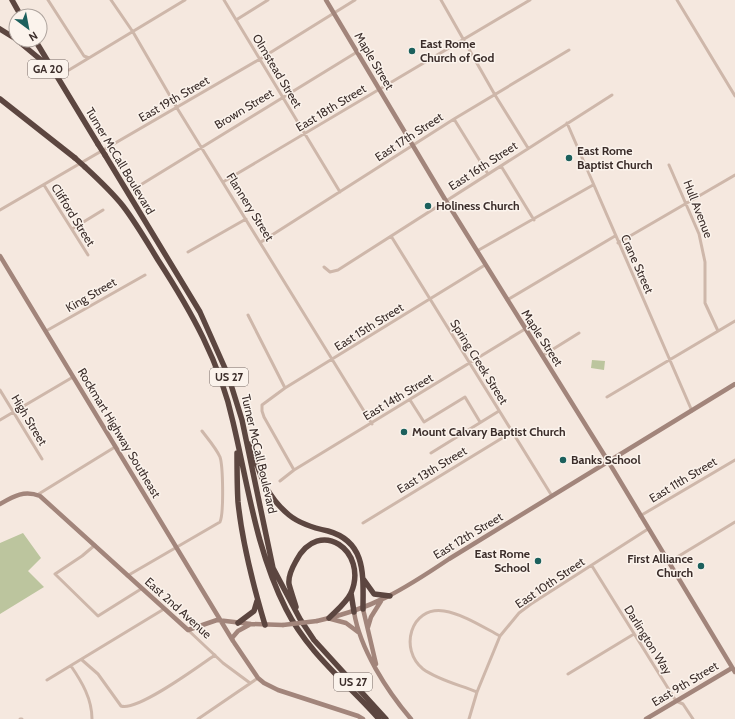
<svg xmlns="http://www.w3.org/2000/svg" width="735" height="719" font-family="Cabin,sans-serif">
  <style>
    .green { fill: #bcc59e }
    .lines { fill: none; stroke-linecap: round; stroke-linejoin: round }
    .street { stroke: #ceb7aa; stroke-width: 3 }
    .secondary { stroke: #a2857b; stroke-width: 4.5 }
    .highway { stroke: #5c4640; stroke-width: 5.5 }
    .secondary-bridge { stroke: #a2857b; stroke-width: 4.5 }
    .highway-bridge { stroke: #5c4640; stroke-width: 5.5 }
    .poi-dot { fill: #1c605d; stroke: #fbf3ec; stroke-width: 1.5 }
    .labels { text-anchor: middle; stroke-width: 3; stroke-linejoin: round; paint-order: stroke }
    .shield { fill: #fbf3ec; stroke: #756864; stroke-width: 1 }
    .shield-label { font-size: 11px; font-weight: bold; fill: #3b2d2a }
    .poi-label { font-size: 12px; font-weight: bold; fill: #3b2d2a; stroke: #fbf3ec; text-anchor: start }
    .street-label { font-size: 12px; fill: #3b2d2a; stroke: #fbf3ec }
  </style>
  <rect width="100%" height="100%" fill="#f5e8df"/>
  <path class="green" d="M592 360 605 361 604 370 591 368Z
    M23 533 41 558 28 571 44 587 0 614V543Z"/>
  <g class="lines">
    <path class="street" d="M48 0 84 56 89 58
      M111 0 133 32 177 108 372 424
      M224 0 340 192
      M441 0 495 95 528 148
      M677 0 735 96
      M236 20 268 0
      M69 70 185 0
      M454 119 488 174
      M567 123 692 411
      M669 165 699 234 705 262V303L718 331
      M501 166 534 220
      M223 182 530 0
      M142 184 357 52
      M44 185 88 255
      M0 210 260 59 355 0
      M72 229 103 210
      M391 236 552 496
      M261 242 454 119 569 50
      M618 243 735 175
      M477 251 593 185
      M188 252 246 219
      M324 267 330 272 338 270 612 95
      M507 300 615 236
      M248 315 285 388
      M46 331 145 275
      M542 356 579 333
      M0 390 42 459
      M607 397 735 321
      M410 400 424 422 465 397 480 422
      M0 420 73 377
      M431 453 499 411
      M294 470 264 417 262 411V405L285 388 485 265
      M280 481 294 470 525 329
      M37 495 115 447
      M640 516 735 460
      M363 523 512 432
      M95 545 82 556 55 574 98 616 141 589
      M669 562 735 522
      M592 566 676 701 683 704 693 719
      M127 576 220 522C224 513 223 466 220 457 216 448 208 439 202 431
      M188 630 223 663 250 683
      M82 660 98 674 121 706C137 712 199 666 215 655
      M71 666C82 682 92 699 92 719
      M568 674 634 634
      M47 680 164 609
      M477 692C460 685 438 680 423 669 399 650 410 606 444 611 463 614 483 627 500 636
      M20 719H22
      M198 719 258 678
      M469 719 477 692 500 636 519 613 531 604 648 529"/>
    <path class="secondary" d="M326 0 446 201 608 461 735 672
      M0 256 233 641 258 678 264 683 278 690 358 716 363 719
      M0 504C14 496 24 490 40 496L188 630 217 620 251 624 283 625
      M363 609 376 664
      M354 612C360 649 387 691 411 719
      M331 619 346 623 358 632
      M317 621C372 609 403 590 449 559L735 384
      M368 627 371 617 381 601
      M233 641 232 638 238 631 249 625
      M646 719 732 668"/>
    <path class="highway" d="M12 0 21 16
      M0 29 16 39
      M17 40 41 60 52 74
      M35 40 98 144
      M0 99 75 158
      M105 155 200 312 228 375 242 420 273 568 300 619 314 640 386 719
      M85 167C98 179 112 192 123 206 136 223 147 242 158 260 191 311 220 362 233 422 248 485 256 550 286 609 308 653 347 683 379 719
      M250 444C260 473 264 494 289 515 300 524 314 528 328 531 367 542 363 576 363 609
      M237 453C237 469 237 486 238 502 242 541 254 588 265 625
      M364 580 374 594 390 596
      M351 593 354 612
      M296 607C294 600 291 592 289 584 288 576 292 568 296 561 319 516 369 551 351 593 346 603 337 610 329 618
      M238 623 254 611 257 601"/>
    <path class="secondary-bridge" d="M283 625 317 621"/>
    <path class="highway-bridge" d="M98 144 105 155
      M75 158 85 167"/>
  </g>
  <g class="poi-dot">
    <circle cx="412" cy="51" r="4"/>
    <circle cx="569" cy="158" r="4"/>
    <circle cx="428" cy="206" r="4"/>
    <circle cx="404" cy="432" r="4"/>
    <circle cx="563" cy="460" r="4"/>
    <circle cx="538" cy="561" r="4"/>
    <circle cx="701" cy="566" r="4"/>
  </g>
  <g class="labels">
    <g class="shield">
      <rect x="28" y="60" width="40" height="18" rx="3"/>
      <rect x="210" y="368" width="38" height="18" rx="3"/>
      <rect x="334" y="673" width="38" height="18" rx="3"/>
    </g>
    <g class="shield-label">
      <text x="48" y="73">GA 20</text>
      <text x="229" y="381">US 27</text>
      <text x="353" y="686">US 27</text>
    </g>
    <g class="poi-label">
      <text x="420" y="48">East Rome<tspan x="420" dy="14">Church of God</tspan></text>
      <text x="577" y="155">East Rome<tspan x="577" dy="14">Baptist Church</tspan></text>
      <text x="436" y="210">Holiness Church</text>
      <text x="412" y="436">Mount Calvary Baptist Church</text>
      <text x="571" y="464">Banks School</text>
      <text x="530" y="558" text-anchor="end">East Rome<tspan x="530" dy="14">School</tspan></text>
      <text x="693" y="563" text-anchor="end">First Alliance<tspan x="693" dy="14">Church</tspan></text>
    </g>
    <g class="street-label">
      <text transform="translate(374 61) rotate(59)" y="4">Maple Street</text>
      <text transform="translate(277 71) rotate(59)" y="4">Olmstead Street</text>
      <text transform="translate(174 99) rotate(-30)" y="4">East 19th Street</text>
      <text transform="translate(331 108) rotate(-31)" y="4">East 18th Street</text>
      <text transform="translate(244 109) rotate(-31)" y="4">Brown Street</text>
      <text transform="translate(409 137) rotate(-33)" y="4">East 17th Street</text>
      <text transform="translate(120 161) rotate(59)" y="4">Turner McCall Boulevard</text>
      <text transform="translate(483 166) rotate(-33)" y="4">East 16th Street</text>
      <text transform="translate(250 207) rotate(58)" y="4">Flannery Street</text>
      <text transform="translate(698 209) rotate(69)" y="4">Hull Avenue</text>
      <text transform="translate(73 215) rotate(58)" y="4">Clifford Street</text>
      <text transform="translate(637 264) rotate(66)" y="4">Crane Street</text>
      <text transform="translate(91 295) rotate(-30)" y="4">King Street</text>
      <text transform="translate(369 327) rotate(-32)" y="4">East 15th Street</text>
      <text transform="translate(542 338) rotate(57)" y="4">Maple Street</text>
      <text transform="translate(479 362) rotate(58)" y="4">Spring Creek Street</text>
      <text transform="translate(398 397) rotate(-31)" y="4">East 14th Street</text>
      <text transform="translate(29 420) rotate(59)" y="4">High Street</text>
      <text transform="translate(119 433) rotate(59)" y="4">Rockmart Highway Southeast</text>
      <text transform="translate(259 454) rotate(77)" y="4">Turner McCall Boulevard</text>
      <text transform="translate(432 470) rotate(-31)" y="4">East 13th Street</text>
      <text transform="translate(683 480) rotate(-31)" y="4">East 11th Street</text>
      <text transform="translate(468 536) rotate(-31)" y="4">East 12th Street</text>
      <text transform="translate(550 583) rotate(-34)" y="4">East 10th Street</text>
      <text transform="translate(178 608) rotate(42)" y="4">East 2nd Avenue</text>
      <text transform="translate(648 640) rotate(58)" y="4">Darlington Way</text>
      <text transform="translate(685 684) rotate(-31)" y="4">East 9th Street</text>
    </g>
  </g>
  <g transform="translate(28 28) rotate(148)"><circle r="19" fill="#fbf3ec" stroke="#aea49e"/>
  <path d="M0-3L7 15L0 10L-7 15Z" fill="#1c605d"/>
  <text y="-6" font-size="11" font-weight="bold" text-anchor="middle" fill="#3b2d2a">N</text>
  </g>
</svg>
